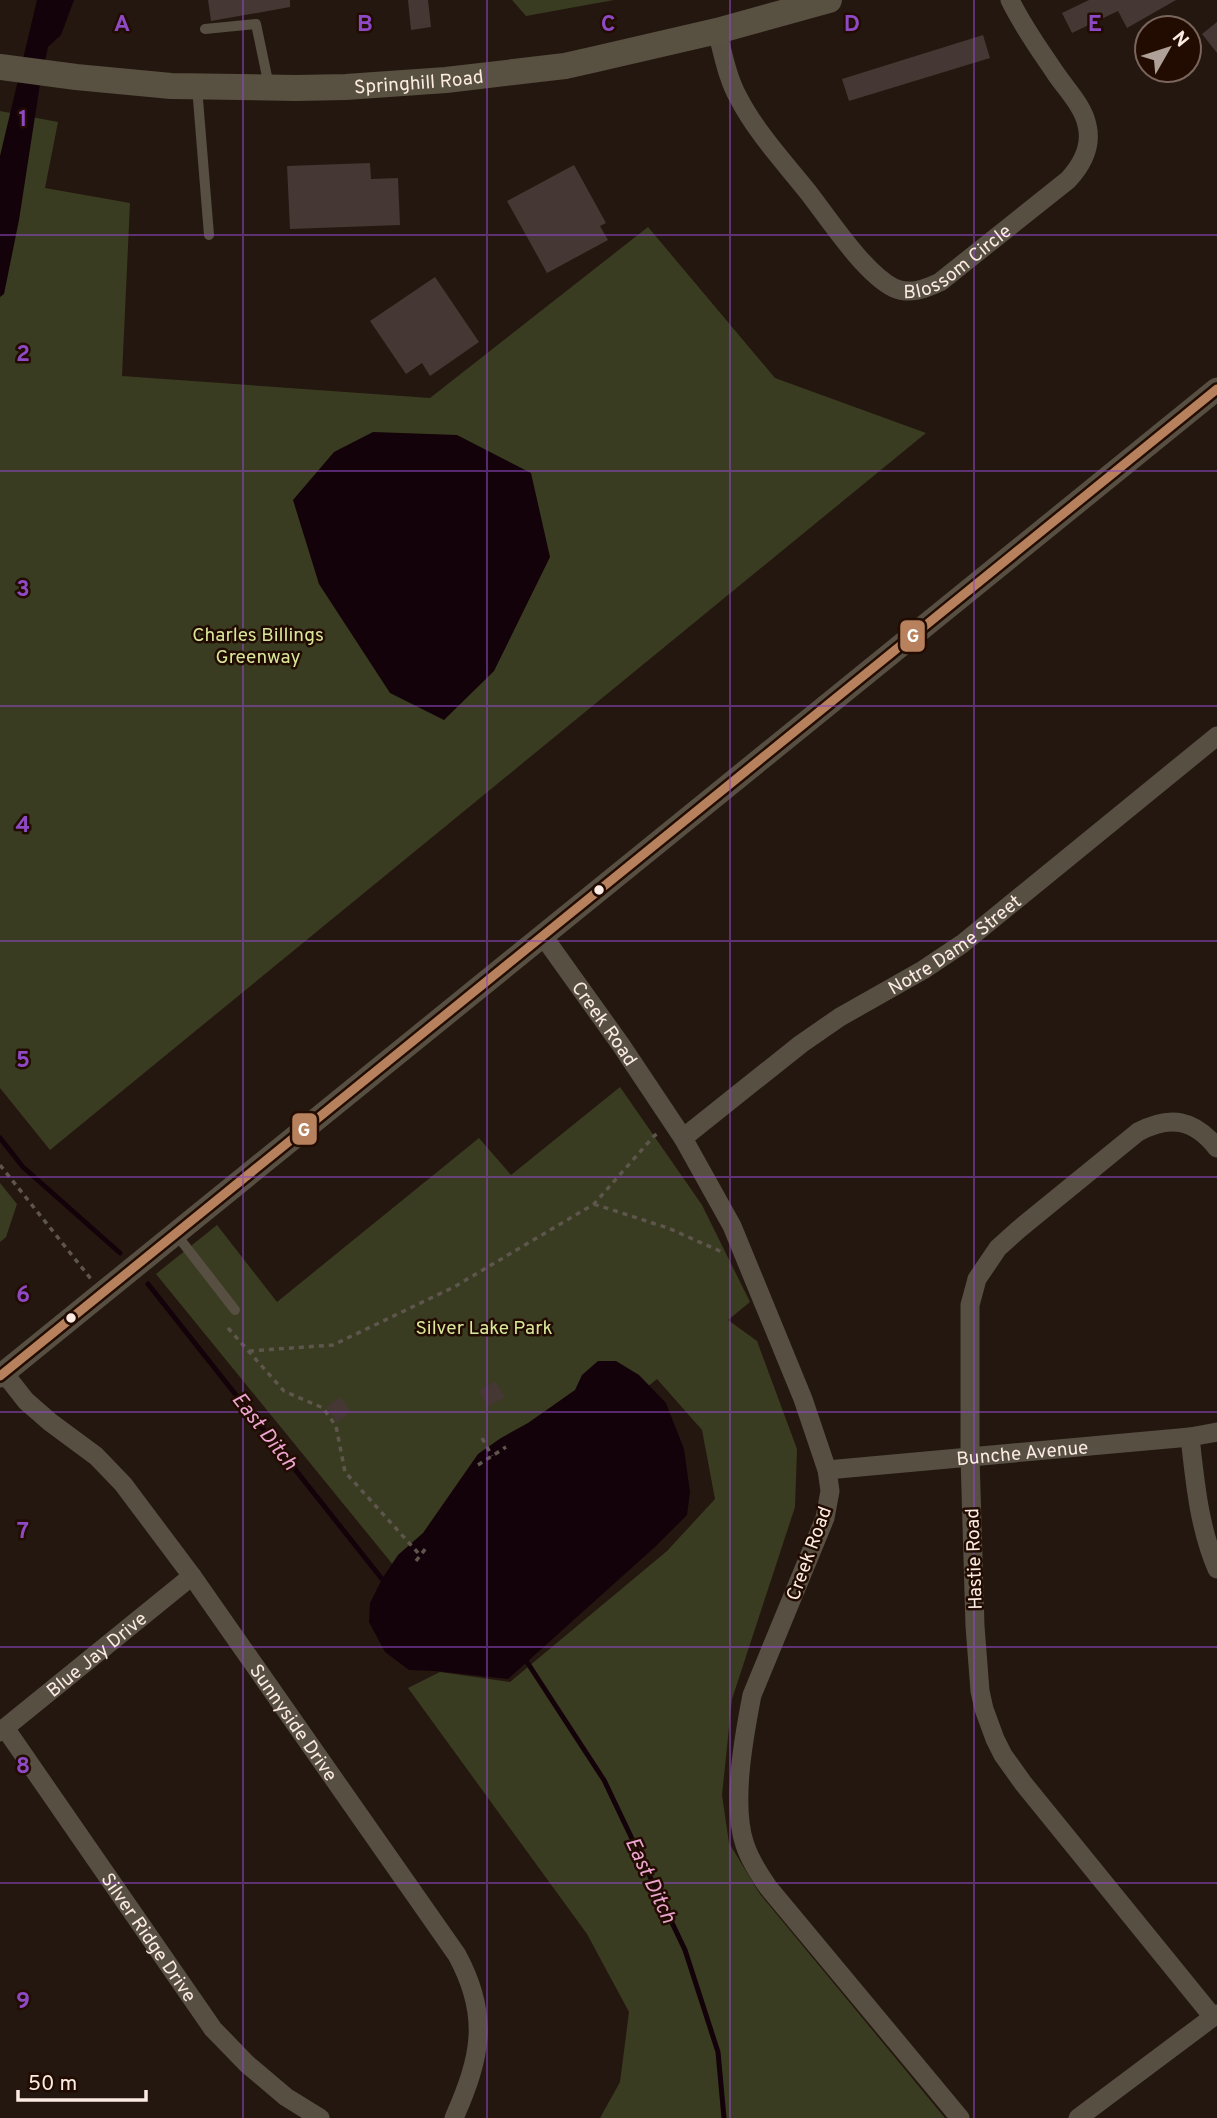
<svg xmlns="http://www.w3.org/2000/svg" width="1217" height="2118" font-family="Overpass,sans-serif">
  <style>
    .green { fill: #393c20 }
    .water { fill: #14020a }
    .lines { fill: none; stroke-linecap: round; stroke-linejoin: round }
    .stream { stroke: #14020a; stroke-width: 5 }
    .building { fill: #453733 }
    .path { stroke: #5e564d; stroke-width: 3.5; stroke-dasharray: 5 5; stroke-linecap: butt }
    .service { stroke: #574f42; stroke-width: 10 }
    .minor { stroke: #574f42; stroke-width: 19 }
    .tertiary { stroke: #574f42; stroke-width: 23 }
    .secondary { stroke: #585040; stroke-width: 26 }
    .bus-1-casing { stroke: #220c01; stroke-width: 14 }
    .bus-1 { stroke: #b6815c; stroke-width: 9 }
    .grid { fill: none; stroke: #8e49c4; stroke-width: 2; stroke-opacity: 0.55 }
    .bus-dot { fill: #fcebe2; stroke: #220c01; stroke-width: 2.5 }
    .labels { text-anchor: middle; stroke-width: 5; stroke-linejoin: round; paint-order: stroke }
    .street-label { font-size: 19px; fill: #fcebe2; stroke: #220c01 }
    .park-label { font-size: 19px; fill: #d8e79a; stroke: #220c01 }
    .water-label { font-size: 21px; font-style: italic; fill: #eca4d0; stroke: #220c01 }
    .grid-label { font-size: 23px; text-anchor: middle; font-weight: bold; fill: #8e49c4; stroke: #220c01; stroke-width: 5; stroke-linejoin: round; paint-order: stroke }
    .line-badge { stroke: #220c01; stroke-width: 2.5 }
    .badge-label { font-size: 19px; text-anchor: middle; font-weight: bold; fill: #fff }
  </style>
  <rect width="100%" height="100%" fill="#24170f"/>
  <path class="green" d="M512 0H614L526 16Z
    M0 111 58 122 45 188 130 203 122 376 430 398 648 227 775 378 926 433 50 1150 0 1088Z
    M620 1087 702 1205 750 1302 728 1320 757 1341 797 1449 795 1507 732 1699 722 1795 729 1843 760 1894 945 2118H600L620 2082 629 2012 587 1934 408 1688 440 1672 510 1682 667 1551 715 1499 702 1430 657 1379 407 1582 156 1274 217 1225 277 1302 479 1138 511 1175Z
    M0 1183 17 1204 6 1237 0 1242Z"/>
  <path class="water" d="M37 0H74L61 35 48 47 40 84 19 220 4 294 0 297V156Z
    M373 432 457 435 531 473 550 557 494 671 444 720 390 693 319 584 293 500 334 452Z
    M598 1361H616L639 1375 666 1403 684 1449 690 1492 687 1515 656 1546 508 1679 435 1671 409 1670 385 1652 369 1622 370 1603 382 1579 398 1555 423 1533 478 1454 501 1438 528 1423 575 1390 582 1375Z"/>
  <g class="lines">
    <path class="stream" d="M0 1138 23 1167 120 1253
      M148 1284 382 1579
      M527 1662 604 1780 685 1950 718 2052 724 2118"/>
  </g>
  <path class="building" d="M208 0H290V7L211 21Z
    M408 0H428L431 27 411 30Z
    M1089 0H1176L1127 28 1118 11 1072 33 1062 13Z
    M1217 22V53L1202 34Z
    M983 35 990 58 849 101 842 79Z
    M370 163 371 179 398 178 400 225 290 229 287 166Z
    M574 165 606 223 600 226 608 240 547 273 507 201Z
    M435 277 479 342 430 376 422 363 406 374 370 321Z
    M495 1381 505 1397 488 1407 479 1391Z
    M341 1397 351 1412 337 1422 326 1407Z"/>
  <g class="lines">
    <path class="path" d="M0 1165 91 1279
      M594 1204 668 1228 722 1252
      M228 1328 284 1391 323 1408 336 1426 345 1472 420 1555
      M249 1351 333 1345 454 1287 594 1204 654 1136 660 1132
      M482 1438 492 1456
      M478 1465 506 1447
      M416 1561 426 1548"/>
    <path class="service" d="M205 29 256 24 269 86
      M197 87 209 235
      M176 1234 235 1310"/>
    <g class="minor">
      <path id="s1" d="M717 31C723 53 727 77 738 97 756 132 784 162 808 192 829 219 864 273 894 288 910 295 925 289 940 282L1068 180C1082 165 1092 146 1087 125 1083 106 1067 90 1056 74 1040 50 1023 27 1010 0"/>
      <path id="s2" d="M543 936 621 1045 683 1138 732 1226 803 1399 827 1470 830 1491 825 1518 752 1695C744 1736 731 1805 745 1845 750 1860 759 1874 768 1887L960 2118"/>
      <path id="s3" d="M683 1138 801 1044 840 1017 923 970 962 944 1217 736"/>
      <path id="s4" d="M4 1373 26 1401 50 1422 96 1456 123 1484 192 1576 457 1955C490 2016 481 2057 454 2118"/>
      <path d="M1190 1437C1195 1482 1199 1527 1217 1569"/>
      <path id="s5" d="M827 1470 1190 1437 1217 1432"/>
      <path id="s6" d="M5 1728 213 2029 247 2064 286 2097 320 2118"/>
      <path id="s7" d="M0 1732 192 1576"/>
      <path d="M1213 2017 1023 1783 1003 1755 995 1739 984 1709 980 1691 975 1626 970 1457V1305L977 1279 998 1248 1018 1230 1138 1132C1170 1115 1194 1119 1217 1148"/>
      <path d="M1078 2118 1217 2014"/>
    </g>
    <path class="tertiary" d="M0 1376 1217 389"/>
    <path class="secondary" id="s8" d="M0 67 76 77 171 86 296 88 346 87 446 80 565 66 596 59 717 31 829 0"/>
    <defs>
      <path id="bus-1" d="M0 1376 1217 389"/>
    </defs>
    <use href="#bus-1" class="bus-1-casing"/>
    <use href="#bus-1" class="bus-1"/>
  </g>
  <path class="grid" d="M243 0V2118M487 0V2118M730 0V2118M974 0V2118M0 235H1217M0 471H1217M0 706H1217M0 941H1217M0 1177H1217M0 1412H1217M0 1647H1217M0 1883H1217"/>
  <g class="bus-dot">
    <circle cx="599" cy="890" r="6"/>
    <circle cx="71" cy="1318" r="6"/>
  </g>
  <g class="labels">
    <g class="street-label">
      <text dy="7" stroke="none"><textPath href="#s8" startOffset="420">Springhill Road</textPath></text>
      <text dy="7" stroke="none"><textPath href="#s1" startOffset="390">Blossom Circle</textPath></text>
      <text dy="7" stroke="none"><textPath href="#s3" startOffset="334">Notre Dame Street</textPath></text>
      <text dy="7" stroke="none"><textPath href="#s2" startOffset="107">Creek Road</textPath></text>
      <text dy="7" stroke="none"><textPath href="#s5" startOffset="196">Bunche Avenue</textPath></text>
      <text transform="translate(808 1553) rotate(-70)" y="7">Creek Road</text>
      <text transform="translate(973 1559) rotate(-92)" y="7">Hastie Road</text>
      <text dy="7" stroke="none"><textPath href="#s7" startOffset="124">Blue Jay Drive</textPath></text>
      <text dy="7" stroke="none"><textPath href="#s4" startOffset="457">Sunnyside Drive</textPath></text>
      <text dy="7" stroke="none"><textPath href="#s6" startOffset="254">Silver Ridge Drive</textPath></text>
    </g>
    <g class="park-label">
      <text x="258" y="641">Charles Billings<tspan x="258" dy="22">Greenway</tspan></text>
      <text x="484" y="1334">Silver Lake Park</text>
    </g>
    <g class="water-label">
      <text transform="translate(265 1431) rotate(52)" y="7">East Ditch</text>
      <text transform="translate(651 1880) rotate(65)" y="7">East Ditch</text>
    </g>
  </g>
  <g class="grid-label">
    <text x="122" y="31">A</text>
    <text x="365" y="31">B</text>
    <text x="608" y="31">C</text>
    <text x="852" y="31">D</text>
    <text x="1095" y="31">E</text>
    <text x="23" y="126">1</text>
    <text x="23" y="361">2</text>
    <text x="23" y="596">3</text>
    <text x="23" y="832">4</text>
    <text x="23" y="1067">5</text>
    <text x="23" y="1302">6</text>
    <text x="23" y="1538">7</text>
    <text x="23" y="1773">8</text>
    <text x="23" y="2008">9</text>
  </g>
  <g class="line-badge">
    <rect x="899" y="619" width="27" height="34" rx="7" fill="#b6815c"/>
    <rect x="291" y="1112" width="27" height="34" rx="7" fill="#b6815c"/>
  </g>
  <g class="badge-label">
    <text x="913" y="642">G</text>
    <text x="304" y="1136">G</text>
  </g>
  <g transform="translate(1168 49) rotate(51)"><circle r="33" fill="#220c01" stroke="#79655b" stroke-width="2"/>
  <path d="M0-5L12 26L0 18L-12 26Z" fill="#b0a198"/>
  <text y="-10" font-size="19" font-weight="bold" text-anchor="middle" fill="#fcebe2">N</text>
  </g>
  <path d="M18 2090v10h128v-10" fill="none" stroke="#fcebe2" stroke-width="3.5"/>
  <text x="28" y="2090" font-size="21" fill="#fcebe2" stroke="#220c01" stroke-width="5" paint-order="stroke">50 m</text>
</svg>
